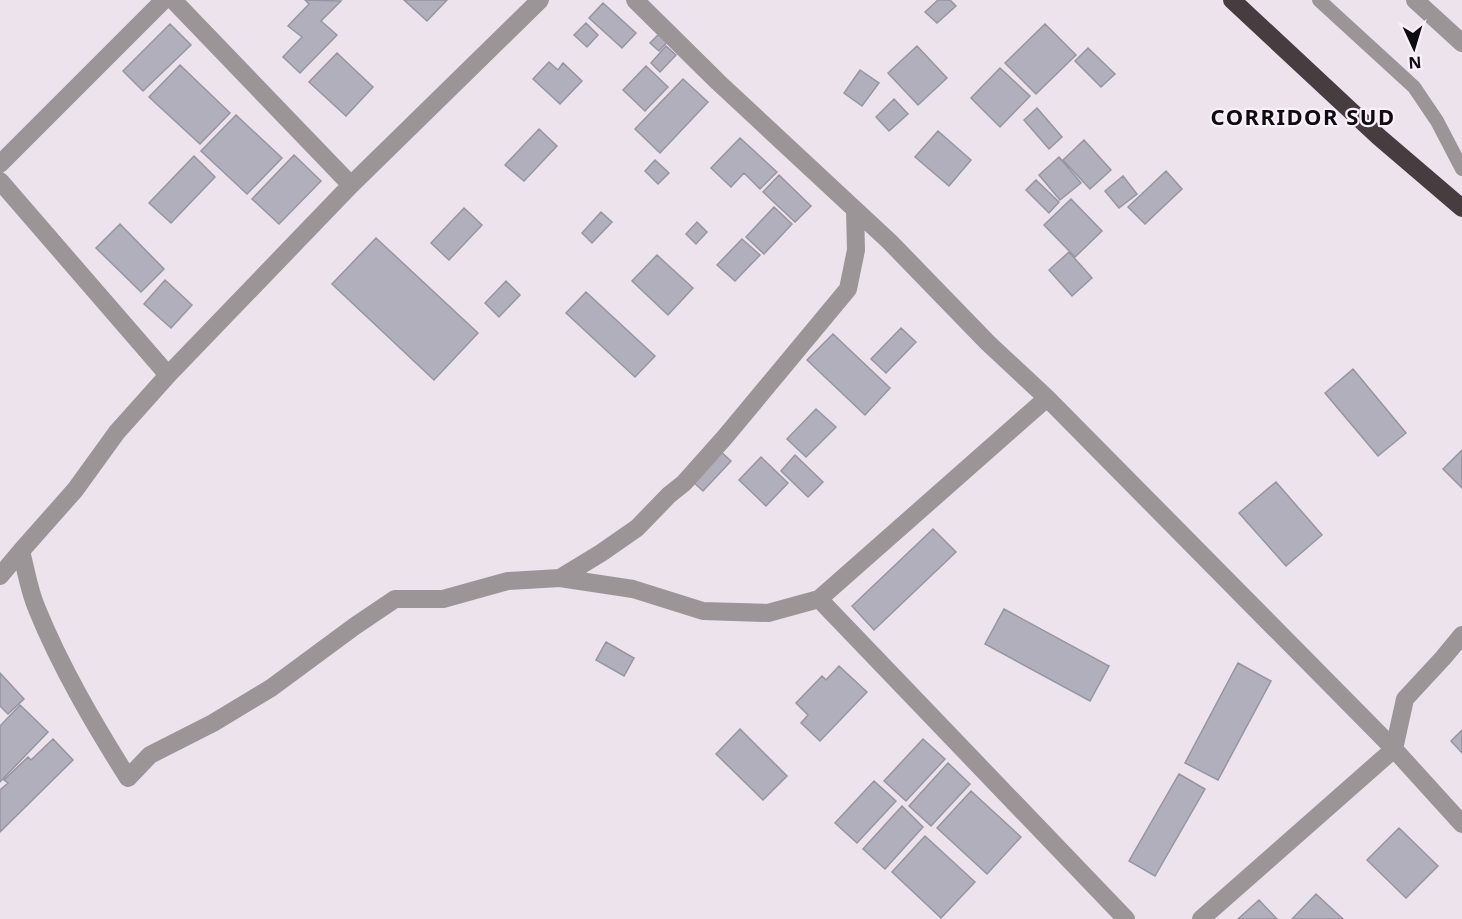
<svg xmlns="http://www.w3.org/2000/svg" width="1462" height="919" font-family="'Noto Sans',sans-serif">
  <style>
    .building { fill: #b1afbc; stroke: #9695a1; stroke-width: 1.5 }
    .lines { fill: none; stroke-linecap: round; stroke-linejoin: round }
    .lane { stroke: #9b9597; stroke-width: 14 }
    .street { stroke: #9b9597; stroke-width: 18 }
    .highway { stroke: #473c40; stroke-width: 18 }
    .labels { text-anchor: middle; stroke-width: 4.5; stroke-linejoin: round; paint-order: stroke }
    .district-label { font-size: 22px; font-weight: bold; letter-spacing: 1.5px; fill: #0f0c10; stroke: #f9f0fb }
  </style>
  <rect width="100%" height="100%" fill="#ece3ed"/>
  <path class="building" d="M305 0 341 1 321 21 337 35 300 73 283 57 302 37 288 26 309 4Z
    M404 0H447L427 21Z
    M938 0H950L956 6 937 23 925 12Z
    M603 3 636 33 622 48 589 18Z
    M586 23 598 35 587 47 574 35Z
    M170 24 191 45 143 91 123 71Z
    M1045 24 1076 55 1036 94 1005 63Z
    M663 30 671 38 659 51 650 43Z
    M666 46 676 55 660 72 651 63Z
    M917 46 947 78 918 105 888 73Z
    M1088 48 1115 74 1101 87 1075 61Z
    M337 53 373 87 346 116 309 82Z
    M549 62 558 70 563 63 582 81 560 104 533 79Z
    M180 65 230 113 200 144 149 97Z
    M646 66 668 87 645 111 623 90Z
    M1000 68 1030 96 1000 127 971 98Z
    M860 70 879 83 862 106 844 93Z
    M683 79 708 102 660 153 635 129Z
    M894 99 908 114 889 131 876 117Z
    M1037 108 1062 137 1049 149 1024 120Z
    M236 115 282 158 247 194 201 151Z
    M539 129 557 146 524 181 505 165Z
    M938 131 971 160 949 186 915 157Z
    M740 138 777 172 760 189 744 173 731 187 711 168Z
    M1084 140 1111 170 1090 189 1063 160Z
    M294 155 321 181 279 224 252 199Z
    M194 156 215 177 171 223 149 203Z
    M1059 157 1081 183 1060 200 1039 175Z
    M655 160 669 173 658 184 645 171Z
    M1166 171 1182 189 1145 224 1128 207Z
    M779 175 811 206 795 222 763 192Z
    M1123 176 1137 194 1119 208 1105 191Z
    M1036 180 1059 202 1049 213 1026 190Z
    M1071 199 1102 231 1075 257 1044 225Z
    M774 207 792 224 764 254 746 237Z
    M464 208 482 225 449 260 431 243Z
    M601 212 612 222 592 243 582 233Z
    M697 222 707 232 696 244 686 234Z
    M120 224 164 269 141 292 96 248Z
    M376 238 478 333 434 380 332 284Z
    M742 239 760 255 735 281 717 265Z
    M1069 252 1092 278 1072 296 1049 270Z
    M657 255 693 288 668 315 632 281Z
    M165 280 192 305 171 328 144 304Z
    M506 281 520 295 499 317 485 303Z
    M586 292 655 356 635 377 566 313Z
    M901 328 916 342 886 373 871 359Z
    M833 334 890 388 865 415 807 360Z
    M1353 369 1406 433 1378 456 1325 393Z
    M816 409 836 427 806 457 787 439Z
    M718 449 731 461 703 491 690 479Z
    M1462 450V488L1443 469Z
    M795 455 823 482 808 497 781 471Z
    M761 457 788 483 766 506 739 480Z
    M1276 482 1322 535 1286 566 1239 513Z
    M933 529 956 552 874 630 852 606Z
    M1004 609 1109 666 1090 701 985 644Z
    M606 642 634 658 624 676 596 660Z
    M1238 663 1271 681 1218 780 1185 763Z
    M839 666 867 692 820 741 801 723 808 715 796 703 822 676 826 680Z
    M0 673 24 699 8 714 0 706Z
    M20 705 48 732 0 782V726Z
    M740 729 787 776 763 800 716 754Z
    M1462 730V753L1451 741Z
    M53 739 73 760 0 832V790L8 783 4 780 28 757 31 760Z
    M923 739 945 759 906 801 884 781Z
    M948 763 970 784 931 826 909 806Z
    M1179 774 1205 789 1155 876 1129 861Z
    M874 781 896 801 857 843 835 823Z
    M971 791 1021 837 987 874 937 828Z
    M902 806 923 827 885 869 863 849Z
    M1399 828 1438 866 1406 898 1367 860Z
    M925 836 975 882 941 918 892 872Z
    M1316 894 1343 919H1292Z
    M1259 900 1277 919H1238Z"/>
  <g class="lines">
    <path class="lane" d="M1319 0 1414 87 1437 121 1462 169"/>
    <path class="street" d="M173 0 351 185
      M540 0 351 185 168 375 117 432 75 490 21 551C26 570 29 591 37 609 61 668 94 724 128 778L150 755 213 723 271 688 355 626 395 599H443L508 581 560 578 633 589 703 611 768 613 819 599 1047 398
      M635 0 718 82 890 242 988 343 1047 398 1394 749 1462 824
      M1415 0 1462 43
      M0 164 164 0
      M0 181 168 375
      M0 576 21 551
      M560 578 601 553 637 528 669 495 684 483 725 437 848 289 856 250 855 210
      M819 599 1126 919
      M1201 919 1394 749 1405 699 1443 658 1462 635"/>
    <path class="highway" d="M1232 0 1379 137 1462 208"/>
  </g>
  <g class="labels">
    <g class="district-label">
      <text x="1303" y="125">CORRIDOR SUD</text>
    </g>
  </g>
  <g transform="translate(1414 48) rotate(176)" stroke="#f9f0fb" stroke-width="4.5" paint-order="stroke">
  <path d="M0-4.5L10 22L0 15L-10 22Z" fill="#0f0c10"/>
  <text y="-9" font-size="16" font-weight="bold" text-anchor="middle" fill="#0f0c10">N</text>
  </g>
</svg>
